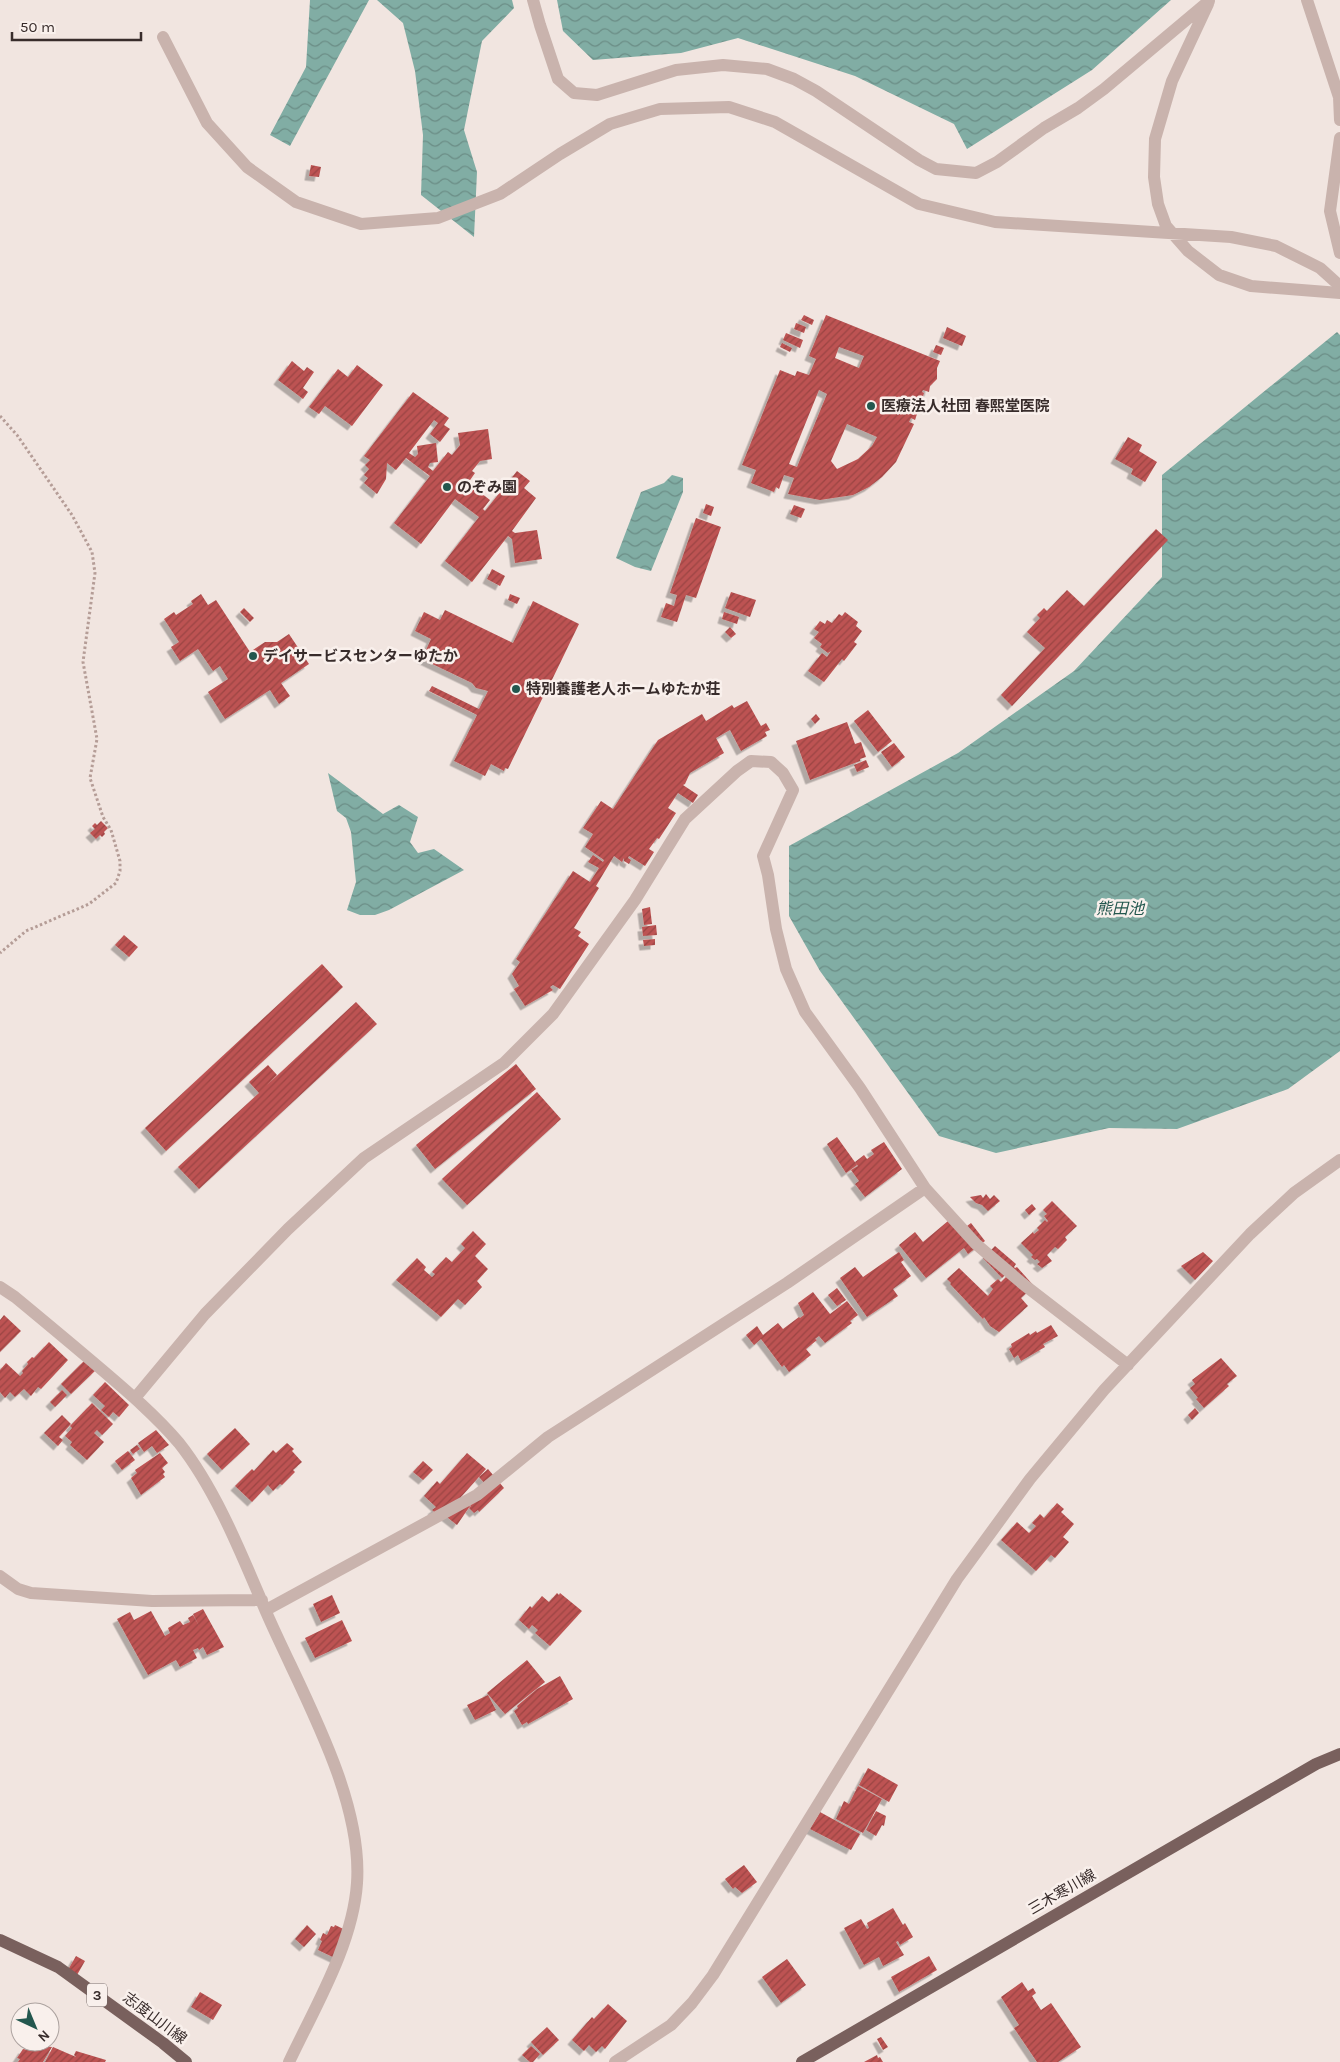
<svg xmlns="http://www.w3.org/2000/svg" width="1340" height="2062" font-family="Karla,'Noto Sans JP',sans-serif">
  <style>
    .water { fill: url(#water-waves) }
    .building { fill: url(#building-hatch); fill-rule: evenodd; filter: url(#shadow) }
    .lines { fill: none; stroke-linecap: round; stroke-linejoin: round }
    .path { stroke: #b59d97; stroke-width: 3; stroke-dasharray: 2.5 2.5; stroke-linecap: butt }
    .minor { stroke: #c9b3ad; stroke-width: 12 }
    .major { stroke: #79605d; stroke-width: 12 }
    .poi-dot { fill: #23574e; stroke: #f9f0ec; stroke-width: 2 }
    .labels { text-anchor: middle; stroke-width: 5; stroke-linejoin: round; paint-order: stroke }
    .shield { fill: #f9f0ec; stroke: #726765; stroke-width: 1 }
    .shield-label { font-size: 14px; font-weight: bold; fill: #382c2b }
    .poi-label { font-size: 15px; font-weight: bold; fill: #382c2b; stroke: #f9f0ec; text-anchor: start }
    .street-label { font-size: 15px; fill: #382c2b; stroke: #f9f0ec }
    .water-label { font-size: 16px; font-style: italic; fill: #23574e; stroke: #f9f0ec }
  </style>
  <defs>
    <pattern id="water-waves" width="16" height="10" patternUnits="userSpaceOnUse" patternTransform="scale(1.25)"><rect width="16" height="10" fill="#81ada4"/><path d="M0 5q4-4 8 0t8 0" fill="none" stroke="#6b8d86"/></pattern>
    <pattern id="building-hatch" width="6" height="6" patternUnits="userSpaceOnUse" patternTransform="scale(1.25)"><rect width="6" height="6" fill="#bd5352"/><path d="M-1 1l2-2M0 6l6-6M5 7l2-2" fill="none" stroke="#9b4544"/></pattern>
    <filter id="shadow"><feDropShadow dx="-4.5" dy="4.5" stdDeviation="0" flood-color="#0004"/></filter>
  </defs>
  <rect width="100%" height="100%" fill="#f1e5e0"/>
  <path class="water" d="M310 0H369L290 146 270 135 306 67Z
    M377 0H512L514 8 482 41 464 130 477 172 474 237 421 195 423 135 415 71 403 23Z
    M557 0H1171L1092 70 967 149 954 124 855 76 738 38 681 53 593 60 563 31Z
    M1337 332 1340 335V1051L1288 1089 1177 1129 1109 1128 996 1153 939 1136 820 971 789 916V846L958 753 1074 671 1162 577V475Z
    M672 475 683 478V492L651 571 635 567 616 558 641 492 664 483Z
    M328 773 383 814 399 805 418 817 410 842 418 853 434 849 464 870 389 910 375 915H360L347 910 356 882 351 832 346 818 337 811Z"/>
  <path class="building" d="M311 165 321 167 319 177 309 176Z
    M804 315 814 320 812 325 801 320Z
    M826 315 940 361 937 368V379L930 386 929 392 923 390 922 392 924 393 915 420 911 418 909 422 914 424 896 462 882 477 869 487 853 495 820 500 788 494 794 478 784 475 779 489 776 487 774 492 751 483 756 470 742 465 780 370 795 376 797 371 809 375 816 359 809 356ZM839 347 864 356 859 368 835 358ZM819 390 827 394 797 467 789 464ZM847 424 877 437 872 446 858 459 837 469 831 461Z
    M796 323 806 327 804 333 794 329Z
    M947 327 966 336 962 346 943 338Z
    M786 333 803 340 800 348 783 340Z
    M782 343 792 348 790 352 780 347Z
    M936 345 944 348 941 355 933 352Z
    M292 361 304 371 307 367 314 372 303 388 308 392 303 399 278 380Z
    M357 365 383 385 352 426 325 406 319 414 309 407 338 369 348 377Z
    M413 392 449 418 444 425 450 429 440 442 430 434 438 423 434 420 409 453 415 457 418 454 417 446 436 443 438 462 430 463 428 467 433 471 448 452 452 455 460 445 458 433 488 429 492 459 480 461 472 471 475 473 468 483 490 500 483 509 485 511 517 471 530 481 524 488 536 498 512 531 515 533 537 530 542 559 515 563 512 539 508 536 472 582 445 561 479 517 455 499 421 544 394 523 430 476 406 458 396 470 387 463 386 479 377 494 364 483 368 478 364 475 369 469 365 465 370 460 364 456Z
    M1128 437 1142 445 1139 451 1157 462 1145 482 1131 474 1133 469 1115 459Z
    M706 504 714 507 711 516 703 513Z
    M794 505 805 509 801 518 790 514Z
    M696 518 721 527 696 598 686 595 677 622 661 617 666 603 674 606 677 595 670 593Z
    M1156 529 1168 540 1012 706 1001 695 1045 648 1027 632 1040 618 1037 615 1044 608 1047 611 1067 590 1084 606Z
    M492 569 505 576 500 586 487 579Z
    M731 592 756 600 750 617 725 608Z
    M201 594 208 605 216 600 250 652 265 642H277L289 634 309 664 281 683 290 696 279 704 270 690 225 719 208 692 228 679 220 666 213 671 198 649 180 661 171 647 179 642 164 619 174 612 176 615 193 604 191 601Z
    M510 594 520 598 517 604 508 600Z
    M533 601 579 624 549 686V691L543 697 508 769 505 768 504 771 491 764 485 776 454 761 477 715 429 691 432 686 479 709 488 691 476 688 472 683 422 659 431 639 415 631 424 612 440 620 445 610 513 643Z
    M244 608 254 618 250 622 240 612Z
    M724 612 739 617 737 624 722 619Z
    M845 612 858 622 856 626 862 631 854 642 857 644 844 661 842 659 824 682 808 671 822 653 827 657 831 651 828 653 820 647 822 644 814 638 819 632 814 629 820 621 825 624 827 620 832 623 839 614 842 616Z
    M730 627 736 634 731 638 725 632Z
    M747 701 761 726 766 723 770 730 765 732 767 736 741 751 730 730 716 738 724 753 690 773 685 784 683 785 698 795 693 803 678 793 668 808 676 813 659 839 657 838 649 849 654 852 645 866 629 856 628 858 631 860 629 864 624 861V858L622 862 614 856 596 886 599 888 574 928 581 932 578 936 589 944 560 989 553 985 550 987 553 990 525 1006 514 989 519 986 512 974 520 962 516 959 573 871 590 882 599 868 588 862 593 855 603 862 604 860 585 847 593 834 583 828 601 801 613 809 658 740 702 714 706 721 732 705 734 708Z
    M868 710 892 741 878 752 854 721Z
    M816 714 820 719 815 724 811 719Z
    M847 722 855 744 861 742 866 757 860 759V761L810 780 796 741Z
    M894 743 905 757 892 767 881 752Z
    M866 760 869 767 857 772 854 765Z
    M101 821 108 828 104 832 105 834 102 837 100 835 96 839 90 833 95 829 92 826 95 823 97 825Z
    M650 907 652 924 644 925 642 909Z
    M656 925 657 935 643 936 642 927Z
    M124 935 138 947 129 957 115 945Z
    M655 939V945L644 946 643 940Z
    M322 964 343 987 166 1151 145 1128Z
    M356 1002 377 1024 199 1189 178 1167 259 1093 249 1082 268 1065 277 1075 266 1086Z
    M516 1064 536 1089 435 1169 416 1145Z
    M537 1092 561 1119 467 1205 442 1179Z
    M837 1137 857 1165 846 1173 827 1144Z
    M884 1142 902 1169 865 1197 855 1184 859 1181 851 1170 858 1166 855 1162 864 1155 867 1159 874 1154 871 1150Z
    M986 1194 990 1199 994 1195 1000 1201 988 1211 982 1205 976 1203 970 1197 981 1195 983 1198Z
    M1052 1201 1077 1226 1065 1237 1067 1240 1058 1249 1055 1247 1047 1255 1052 1261 1042 1268 1037 1264 1040 1262 1037 1259 1035 1260 1031 1257 1033 1255 1021 1243 1033 1232 1034 1234 1039 1230 1037 1228 1045 1220 1047 1222 1048 1221 1044 1216 1047 1214 1043 1210Z
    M1032 1204 1036 1209 1029 1215 1025 1210Z
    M954 1216 967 1226 971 1223 985 1241 968 1254 964 1248 926 1278 899 1245 915 1232 923 1242Z
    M473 1231 486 1244 475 1256 488 1269 477 1281 482 1287 465 1305 458 1299 441 1317 396 1280 417 1258 426 1267 424 1270 432 1277 435 1274 432 1272 446 1257 452 1262 465 1248 461 1244Z
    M995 1246 1016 1264 1014 1267 1015 1268 1017 1267 1034 1286 1021 1298 1028 1306 999 1332 990 1326 984 1317 983 1319 950 1284 951 1283 947 1279 959 1268 988 1296 993 1289 990 1286 998 1279 1001 1282 1011 1272 1010 1270 1002 1278 983 1258Z
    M899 1252 904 1260 901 1262 911 1276 893 1289 898 1296 867 1317 840 1278 855 1267 863 1277Z
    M1203 1252 1213 1261 1195 1280 1181 1266Z
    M837 1288 846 1300 837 1306 828 1295Z
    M813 1292 830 1314 847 1301 858 1315 850 1321 852 1323 825 1343 819 1336 815 1339 817 1340 806 1349 811 1355 789 1372 784 1365 782 1367 761 1339 754 1345 746 1335 757 1326 763 1335 778 1323 783 1329 799 1317 800 1318 804 1315 798 1303Z
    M4 1315 21 1331 0 1352V1320Z
    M1051 1325 1058 1336 1043 1344 1045 1347 1021 1361 1018 1355 1014 1358 1009 1349 1012 1347 1011 1344 1029 1333 1030 1335 1036 1331 1037 1333Z
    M49 1342 68 1360 41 1389 38 1387 31 1396 24 1389 15 1397 10 1392 5 1398 0 1392V1370L6 1363 20 1376 23 1373 22 1371 28 1364 27 1362 32 1357 34 1358Z
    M1221 1358 1237 1376 1227 1384 1229 1386 1204 1408 1196 1399 1198 1398 1190 1388 1195 1384 1192 1380Z
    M85 1360 96 1370 71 1394 61 1384Z
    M105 1382 129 1405 119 1417 113 1412 109 1417 101 1410 105 1406 93 1395Z
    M62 1390 67 1395 55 1407 50 1402Z
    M92 1403 113 1424 102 1435 97 1430 94 1433 104 1442 87 1460 70 1445 72 1442 65 1436 72 1428 70 1426Z
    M1195 1408 1199 1413 1192 1420 1188 1415Z
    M62 1415 71 1424 59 1437 63 1440 58 1446 44 1433Z
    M235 1428 250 1444 222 1470 207 1454Z
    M156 1430 169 1445 157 1453 152 1446 144 1452 138 1443Z
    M287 1443 294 1449 292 1451 302 1462 293 1470 295 1472 282 1485 280 1484 273 1491 268 1485 252 1502 235 1486 252 1469 254 1471 273 1450 276 1453Z
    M137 1445 140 1449 133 1454 130 1450Z
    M128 1451 135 1460 122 1470 115 1461Z
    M160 1453 168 1463 162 1468 165 1472 163 1474 165 1477 141 1495 131 1478 137 1473 135 1470Z
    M467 1453 486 1469 461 1497 470 1506 457 1525 443 1514 440 1517 432 1510 436 1507 424 1496 437 1481 440 1484Z
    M423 1461 433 1470 423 1480 413 1472Z
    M488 1469 504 1488 479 1512 478 1510 474 1513 469 1508 471 1506 467 1502 486 1485 479 1477Z
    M1057 1503 1064 1509 1061 1512 1074 1524 1063 1537 1069 1542 1055 1558 1051 1555 1036 1571 1001 1540 1017 1522 1029 1533 1036 1526 1032 1523 1040 1514 1044 1518Z
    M557 1593 559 1595 560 1593 582 1611 550 1646 535 1633 538 1630 532 1625 529 1629 519 1620 530 1606 532 1608 542 1596 549 1602Z
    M332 1595 340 1613 321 1622 313 1604Z
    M203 1609 224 1647 207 1655 203 1647 199 1650 198 1648 193 1650 197 1658 180 1667 176 1660 148 1675 117 1619 130 1612 134 1620 151 1611 165 1636 170 1633 168 1628 180 1621 183 1625 190 1622 188 1618 193 1615 199 1626 193 1614Z
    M342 1620 352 1641 315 1658 305 1638Z
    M527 1660 545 1682 505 1714 487 1693Z
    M560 1676 573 1699 528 1724 527 1722 522 1725 514 1711 518 1708 517 1706 537 1689Z
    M488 1695 496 1710 475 1720 467 1705Z
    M868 1768 898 1785 889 1802 859 1785Z
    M858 1786 882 1799 863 1833 836 1819 844 1801 849 1804Z
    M876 1811 886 1816 884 1826 882 1825 876 1836 866 1830Z
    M820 1812 860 1834 851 1850 810 1829Z
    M744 1865 757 1882 742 1893 735 1887 733 1889 725 1879Z
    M893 1908 903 1925 905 1923 913 1937 900 1945 898 1941 896 1942 904 1955 883 1966 879 1957 864 1965 844 1928 861 1919 867 1929 869 1928 867 1923Z
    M307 1925 316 1934 304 1947 295 1939Z
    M335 1925 352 1933 339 1960 318 1950 322 1941 320 1940 323 1933 327 1935 331 1926 334 1927Z
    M76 1956 85 1961 77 1975 68 1970Z
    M929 1956 937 1970 899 1992 891 1977Z
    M787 1959 806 1985 781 2003 762 1977Z
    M1022 1982 1028 1991 1033 1988 1036 1993 1032 1996 1041 2010 1051 2003 1081 2047 1058 2062H1037L1014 2028 1019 2025 1001 1997Z
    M200 1992 222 2005 213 2020 191 2007Z
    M608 2004 627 2021 605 2049 602 2046 596 2052 589 2045 584 2051 572 2040 592 2017 594 2019Z
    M547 2027 559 2040 543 2055 531 2042Z
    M881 2037 888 2047 883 2050 877 2039Z
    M32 2045 52 2047 43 2062H18L20 2059 17 2058 23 2049 29 2050Z
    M531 2046 540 2054 533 2062H530L522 2055Z
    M53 2047 76 2057 74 2055 76 2051 106 2060 105 2062H45Z
    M877 2055 878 2058 880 2057 883 2062H864Z"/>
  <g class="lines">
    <path class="path" d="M0 416 17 435 72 515 92 552 95 573 83 662 97 739 90 778 103 817 111 830 120 861V871L116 883 89 904 26 931 0 953"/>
    <path class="minor" d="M533 0 540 25 558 79 574 93 597 95 676 70 723 65 767 69 794 79 816 91 919 160 936 169 976 173 997 162 1044 128 1078 108 1104 89 1209 1
      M1307 0 1339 97 1340 120
      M1208 4 1172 81 1155 139 1154 177 1158 204 1166 226 1188 251 1219 275 1251 286 1340 293
      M163 37 207 123 247 167 296 202 361 224 438 218 500 194 560 154 610 124 660 109 729 107 775 122 919 204 995 222 1231 237 1276 246 1320 268 1340 286
      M1340 138 1330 211 1340 253
      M0 1287 15 1297C44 1321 73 1345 101 1369 128 1392 156 1416 179 1443 217 1491 243 1558 267 1614 301 1692 363 1797 357 1883 353 1944 315 2007 289 2062
      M135 1398 205 1314 288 1229 364 1158 504 1063 553 1014 635 900 685 819 737 771 751 761 771 762 783 773 793 790 763 856 768 875 776 929 786 969 805 1012 860 1088 925 1188 976 1244 1023 1284 1128 1365
      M0 1576 18 1589 31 1593 152 1601 262 1600
      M266 1610 477 1495 548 1437 787 1283 925 1188
      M615 2062 671 2025 692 2003 713 1975 957 1579 1030 1479 1104 1390 1250 1234 1294 1193 1340 1160"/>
    <path class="major" d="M0 1940 58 1967 163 2043 186 2062
      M802 2062 1316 1764 1340 1754"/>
  </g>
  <g class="poi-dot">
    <circle cx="871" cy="406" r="5"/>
    <circle cx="447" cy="487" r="5"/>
    <circle cx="253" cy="656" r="5"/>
    <circle cx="516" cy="689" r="5"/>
  </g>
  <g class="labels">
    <rect class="shield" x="87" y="1983.5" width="20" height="23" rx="4"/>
    <g class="shield-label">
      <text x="97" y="2000">3</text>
    </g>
    <g class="poi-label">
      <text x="881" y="411">医療法人社団 春熙堂医院</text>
      <text x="457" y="492">のぞみ園</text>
      <text x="263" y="661">デイサービスセンターゆたか</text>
      <text x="526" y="694">特別養護老人ホームゆたか荘</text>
    </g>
    <g class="street-label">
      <text transform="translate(1062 1892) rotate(-30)" y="5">三木寒川線</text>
      <text transform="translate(155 2018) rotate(37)" y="5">志度山川線</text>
    </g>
    <g class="water-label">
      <text x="1120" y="914">熊田池</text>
    </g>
  </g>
  <g transform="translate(35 2027) rotate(136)"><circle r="24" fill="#f9f0ec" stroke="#aca29f"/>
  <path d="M0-4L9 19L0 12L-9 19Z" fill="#23574e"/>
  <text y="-8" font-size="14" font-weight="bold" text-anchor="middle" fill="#382c2b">N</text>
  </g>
  <path d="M12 32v8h129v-8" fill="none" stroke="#382c2b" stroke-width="2.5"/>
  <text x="20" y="32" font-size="15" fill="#382c2b" stroke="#f9f0ec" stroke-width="4" paint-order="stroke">50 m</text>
</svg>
